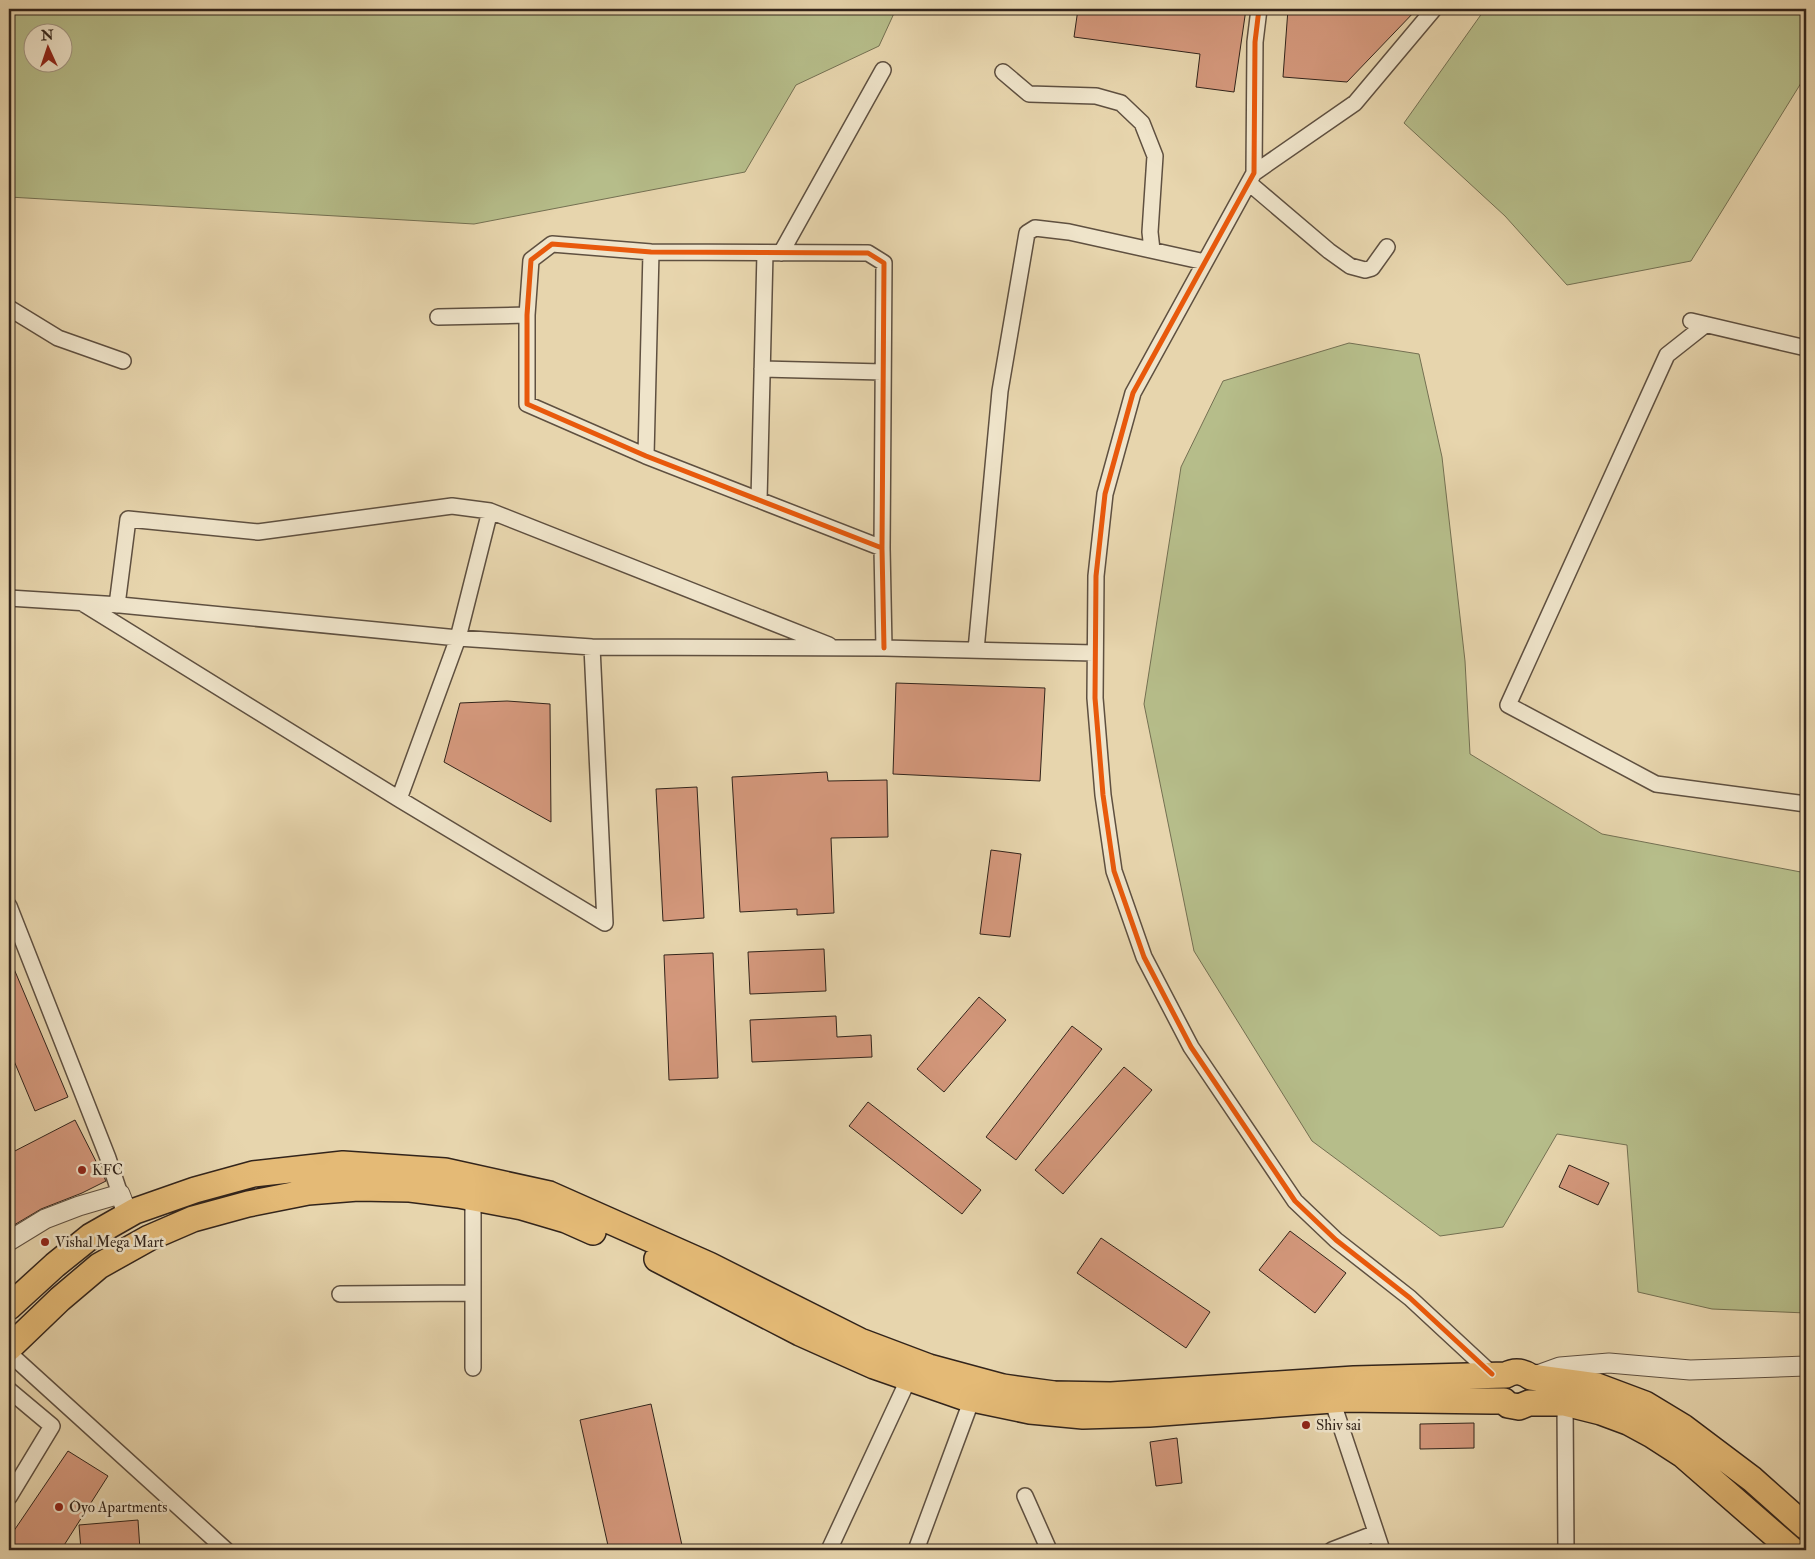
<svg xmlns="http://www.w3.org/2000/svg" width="1815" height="1559" font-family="'IM FELL Double Pica',serif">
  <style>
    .green { fill: #b6bd8a; stroke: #747052; fill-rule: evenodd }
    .building { fill: #d4987c; stroke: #32241b }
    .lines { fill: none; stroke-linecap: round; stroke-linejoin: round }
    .minor-casing { stroke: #5f5040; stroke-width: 18 }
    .tertiary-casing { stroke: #5f5040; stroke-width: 21 }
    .trunk-casing { stroke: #32241b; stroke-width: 28 }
    .minor { stroke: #efe4ca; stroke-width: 15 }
    .tertiary { stroke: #efe4ca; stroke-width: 19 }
    .trunk { stroke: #e4ba76; stroke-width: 25 }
    .cycleway-casing { stroke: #efe4ca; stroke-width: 8 }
    .cycleway { stroke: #e8590c; stroke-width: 5 }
    .poi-dot { fill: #8f2418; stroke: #efe4ca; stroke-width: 2 }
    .labels { text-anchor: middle; stroke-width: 5; stroke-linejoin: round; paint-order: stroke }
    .poi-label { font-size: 15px; fill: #32241b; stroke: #efe4ca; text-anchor: start }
  </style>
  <rect width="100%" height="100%" fill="#e7d5ad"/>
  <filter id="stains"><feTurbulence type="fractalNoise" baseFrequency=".004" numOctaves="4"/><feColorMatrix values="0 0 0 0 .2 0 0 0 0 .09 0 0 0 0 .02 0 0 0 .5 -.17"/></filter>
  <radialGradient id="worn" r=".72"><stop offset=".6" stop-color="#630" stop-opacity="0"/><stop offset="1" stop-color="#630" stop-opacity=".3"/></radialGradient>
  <path class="green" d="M9 9H896L879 46 796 85 745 172 474 224 9 197ZM32 32H62V62H32Z
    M1485 9H1806V75L1691 261 1567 285 1505 216 1404 123Z
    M1349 343 1419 354 1442 457 1465 661 1470 754 1602 834 1806 873V1313L1712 1309 1638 1292 1627 1145 1557 1134 1503 1227 1440 1236 1312 1141 1194 951 1144 704 1181 467 1223 381Z"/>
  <path class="building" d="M1078 9H1246L1234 92 1196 87 1200 54 1074 37Z
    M1288 9H1417L1347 82 1283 77Z
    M896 683 1045 688 1040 781 893 774Z
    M507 701 550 704 551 822 444 762 460 703Z
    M827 772 828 781 887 780 888 837 831 838 834 913 797 915V909L740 912 732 777Z
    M697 787 704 918 663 921 656 789Z
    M991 850 1021 854 1010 937 980 934Z
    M824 949 826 991 750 994 748 952Z
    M713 953 718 1078 669 1080 664 955Z
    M9 957 68 1097 35 1111 9 1049Z
    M979 997 1006 1020 944 1092 917 1069Z
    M836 1016 837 1037 871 1035 872 1057 752 1062 750 1020Z
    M1072 1026 1102 1049 1016 1160 986 1137Z
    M1124 1067 1152 1090 1063 1194 1035 1170Z
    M868 1102 981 1190 962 1214 849 1126Z
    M75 1120 106 1181 82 1193 41 1209 9 1228V1154Z
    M1569 1165 1609 1183 1598 1205 1559 1187Z
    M1290 1231 1346 1273 1315 1313 1259 1270Z
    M1101 1238 1210 1312 1186 1348 1077 1273Z
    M651 1404 683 1550H609L580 1420Z
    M1474 1423V1448L1420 1449V1424Z
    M1177 1438 1182 1483 1156 1486 1150 1442Z
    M68 1451 108 1476 61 1550H9V1538Z
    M138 1520 140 1550H81L79 1525Z"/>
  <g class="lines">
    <defs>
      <path id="minor" d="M1259 9 1255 42 1254 173 1133 393 1105 494 1096 576 1095 698 1103 795 1114 871 1144 957 1191 1047 1295 1201 1336 1240 1410 1298 1492 1374
        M1003 72 1029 94 1096 96 1121 103 1142 123 1155 156 1150 232 1152 250
        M1254 173 1355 103 1434 9
        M1249 183 1329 251 1350 266 1365 270 1372 268 1387 247
        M781 253 883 70
        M9 308 58 338 123 361
        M438 317 527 315
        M1691 321 1806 348
        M1705 325 1667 355 1508 705 1656 784 1806 804
        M762 369 883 372
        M646 456 651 252
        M759 500 765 253
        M882 548 646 456 527 404V315L531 260 552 244 651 252 868 253 884 263 882 548 884 648
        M9 598 120 605 458 638 592 647 884 648 1095 653
        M84 604 399 799 605 923 592 647
        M117 605 128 519 258 532 452 506 490 511 829 645
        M976 650 1000 391 1027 233 1035 228 1069 232 1205 262
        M399 799 458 638 490 511
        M9 906 108 1158 120 1194
        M340 1294 473 1293
        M9 1353 226 1550
        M473 1368V1198
        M9 1390 52 1426 9 1497
        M1332 1400 1382 1550
        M1565 1403 1566 1550
        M1025 1496 1049 1550
        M829 1550 909 1378
        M916 1550 972 1399
        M1332 1550 1376 1533"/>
      <path id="tertiary" d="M9 1241 45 1219 79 1206 120 1194 128 1215
        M1535 1376 1560 1367 1609 1363 1690 1370 1806 1366"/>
      <path id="trunk" d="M657 1259 800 1333 874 1366 963 1397 1030 1411 1083 1416 1149 1414 1346 1399 1491 1401H1504L1508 1405 1519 1407 1529 1403H1565L1601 1412 1628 1422 1652 1435 1683 1455 1792 1550
        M9 1307 55 1265 91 1236 135 1211 195 1190 253 1174 343 1164 445 1171 549 1194 709 1265 860 1341 929 1367 1003 1387 1054 1394 1111 1395 1354 1379 1506 1375C1515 1370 1522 1371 1531 1377L1597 1386 1645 1404 1683 1427 1752 1479 1806 1527
        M9 1348 60 1299 99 1266 149 1238 193 1219 248 1204 308 1192 358 1188 410 1189 458 1195 522 1207 566 1220 593 1232"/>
    </defs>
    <use href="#minor" class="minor-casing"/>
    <use href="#tertiary" class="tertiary-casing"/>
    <use href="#trunk" class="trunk-casing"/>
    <use href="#minor" class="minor"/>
    <use href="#tertiary" class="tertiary"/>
    <use href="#trunk" class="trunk"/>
    <defs>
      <path id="cycleway" d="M1259 9 1255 42 1254 173 1133 393 1105 494 1096 576 1095 698 1103 795 1114 871 1144 957 1191 1047 1295 1201 1336 1240 1410 1298 1492 1374
        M882 548 646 456 527 404V315L531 260 552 244 651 252 868 253 884 263 882 548 884 648"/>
    </defs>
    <use href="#cycleway" class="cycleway-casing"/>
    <use href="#cycleway" class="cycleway"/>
  </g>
  <g class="poi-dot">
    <circle cx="82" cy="1170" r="5"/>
    <circle cx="45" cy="1242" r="5"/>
    <circle cx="1306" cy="1425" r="5"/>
    <circle cx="59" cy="1507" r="5"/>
  </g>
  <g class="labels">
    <g class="poi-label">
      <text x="92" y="1175">KFC</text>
      <text x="55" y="1247">Vishal Mega Mart</text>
      <text x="1316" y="1430">Shiv sai</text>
      <text x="69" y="1512">Oyo Apartments</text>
    </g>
  </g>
  <rect width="1815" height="1559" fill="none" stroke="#e7d5ad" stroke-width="30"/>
  <rect x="10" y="10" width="1795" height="1539" fill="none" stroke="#32241b" stroke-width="2.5"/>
  <rect x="15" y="15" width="1785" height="1529" fill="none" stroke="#32241b"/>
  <g transform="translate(48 48) rotate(357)"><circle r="24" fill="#efe4ca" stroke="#a39784"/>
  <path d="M0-4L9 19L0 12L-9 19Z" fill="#8f2418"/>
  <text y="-8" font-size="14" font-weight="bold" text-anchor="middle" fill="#32241b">N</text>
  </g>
  <rect width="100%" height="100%" filter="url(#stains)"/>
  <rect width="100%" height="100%" fill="url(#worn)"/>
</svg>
